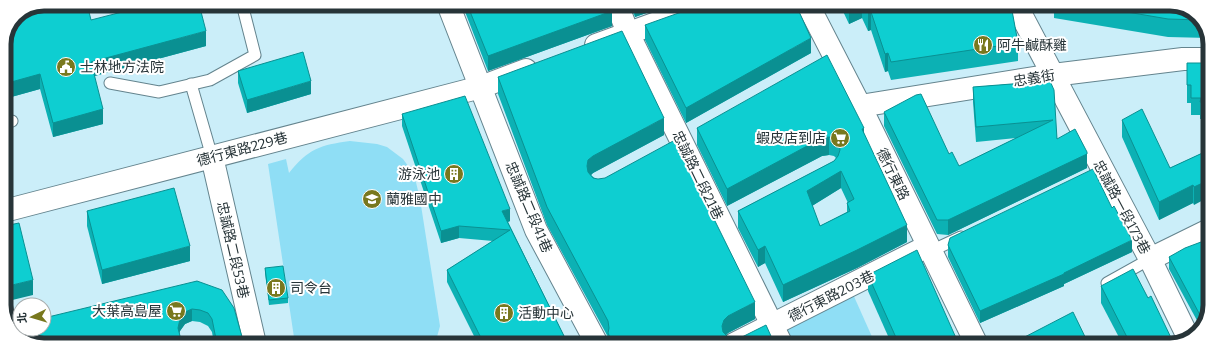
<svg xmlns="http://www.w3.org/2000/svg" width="1214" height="349" font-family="Bitter,'Noto Sans TC',serif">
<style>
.green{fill:#8fdef5}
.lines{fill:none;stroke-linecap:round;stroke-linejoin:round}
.service-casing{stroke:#64848e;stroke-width:13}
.minor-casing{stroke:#64848e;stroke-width:24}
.tertiary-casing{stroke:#64848e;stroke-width:24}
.service{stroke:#fff;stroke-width:11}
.minor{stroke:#fff;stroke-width:22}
.tertiary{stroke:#fff;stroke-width:22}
.wall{fill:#0cb1b4;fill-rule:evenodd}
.shaded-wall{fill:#0a9092}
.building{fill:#0eced1;stroke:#0a9092;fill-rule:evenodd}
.labels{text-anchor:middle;stroke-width:4;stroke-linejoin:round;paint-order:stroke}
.poi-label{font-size:14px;fill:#273438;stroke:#fff;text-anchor:start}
.street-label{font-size:14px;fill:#273438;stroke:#fff}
.rim{fill:none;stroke:#273438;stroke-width:5}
</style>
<rect width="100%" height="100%" fill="#cbeef9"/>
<g class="green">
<path d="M350,141l27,3 10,3 16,12 11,15 6,25 20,127 -5,18h-140l-27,-180 18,-5 3,14c19,-24 31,-28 61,-32z"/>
<polygon points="852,292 873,339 862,345 792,345 783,327"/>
</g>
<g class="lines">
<defs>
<g id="service">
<polyline points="110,83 159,92 210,80 255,55 242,4"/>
<polyline points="191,84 212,157"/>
<polyline points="4,124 12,121"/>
<polyline points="931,251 961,237"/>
<polyline points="1107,283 1150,259"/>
</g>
<g id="minor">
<polyline points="448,4 536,230 597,344"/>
<polyline points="617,5 628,33 782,345"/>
<polyline points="1016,5 1150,259 1189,339"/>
<polyline points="596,45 673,17"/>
<polyline points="860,106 1053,75 1183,59 1210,59"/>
<polyline points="212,157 255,344"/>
<polyline points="4,211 481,87 526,70"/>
<polyline points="1150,259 1209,230"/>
<polyline points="734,344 928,246"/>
</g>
<polyline id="tertiary" points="808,5 860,106 977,345"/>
</defs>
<use href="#service" class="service-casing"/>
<use href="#minor" class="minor-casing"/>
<use href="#tertiary" class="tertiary-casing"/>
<use href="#service" class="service"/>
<use href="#minor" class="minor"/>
<use href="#tertiary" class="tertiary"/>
</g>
<g class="wall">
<polygon points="462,4 609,5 612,26 488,71"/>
<polygon points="630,5 669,5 635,17"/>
<polygon points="840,5 1011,5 1018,43 1018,61 891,80 888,71 885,72 871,30 868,31 862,18 849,24"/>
<polygon points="1054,5 1180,5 1200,18 1209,38 1168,37 1054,18"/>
<polygon points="16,15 91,20 206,46 94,76 103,124 53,137 40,89 4,99 4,43 10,41 8,34"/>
<polygon points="645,25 811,53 686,123 645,40"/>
<polygon points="1187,63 1210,63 1210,119 1200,119 1200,115 1191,115 1191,103 1187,103"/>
<polygon points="238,71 311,94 247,113 238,83"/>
<polygon points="498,77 664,135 593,173 591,175 755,319 728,333 726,335 728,337 734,339 775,345 608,344 608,337 547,225 498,94"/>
<polygon points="1050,81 1057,139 1087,168 948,235 937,234 884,126 884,112 959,166 1016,138 976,142 973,102 973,87"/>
<polygon points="402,114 510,221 508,222 568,344 478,344 447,282 447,270 493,241 459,238 441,243 402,126"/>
<polygon points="1122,120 1170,168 1209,150 1194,205 1193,203 1159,220 1122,137"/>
<path d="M697,128l167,6 43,108 -50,26 -74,34 -18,-39 -7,4 -20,-39v-17l96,-50 2,-3 -2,-2 -5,-1 -7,1 -95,50 -30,-61zM841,188l7,15h-1v9l-27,14 -8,-20z"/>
<polygon points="87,211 190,261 102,284 87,226"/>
<polygon points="1209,239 1209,315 1202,325 1200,326 1169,269 1169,257"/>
<polygon points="948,245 1132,252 1064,284 1064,286 980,323 948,257"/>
<polygon points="265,268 288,298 288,303 269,305 265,273"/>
<polygon points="868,275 956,341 958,345 892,345 868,291"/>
<polygon points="197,281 244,344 214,344 212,332 208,326 200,322 192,321 185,324 180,331 179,332 34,344"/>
<polygon points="1101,286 1148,298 1171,345 1123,345 1101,303"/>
</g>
<g class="shaded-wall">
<polygon points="305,4 325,4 305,10"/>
<polygon points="635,5 669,5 635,17"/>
<polygon points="853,5 862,5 862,18 849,24 849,6"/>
<polygon points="612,11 612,26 488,71 488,56"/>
<polygon points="871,12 871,30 868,31 868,13"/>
<polygon points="206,31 206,46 91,77 91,62"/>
<polygon points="811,38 811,53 686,123 686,108"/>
<polygon points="888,53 888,71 885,72 885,54"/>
<polygon points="40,74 40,89 4,99 4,84"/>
<polygon points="311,81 311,94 247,113 247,100"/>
<polygon points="103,109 103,124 53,137 53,123"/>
<polygon points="664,118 664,135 593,173 588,178 587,166 588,160 593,156"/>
<polygon points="864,128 864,145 862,129"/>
<polygon points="829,137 829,155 822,156 727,206 727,189 822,138"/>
<polygon points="1087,152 1087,168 948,235 948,220"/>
<polygon points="841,171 841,188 807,209 807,191"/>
<polygon points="1209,180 1209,197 1194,205 1194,187"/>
<polygon points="1193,185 1193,203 1159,220 1159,202"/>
<polygon points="510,209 510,221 502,224 502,211"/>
<polygon points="907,225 907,242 857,268 783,302 783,285"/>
<polygon points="459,226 459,238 441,243 441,231"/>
<polygon points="1132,240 1132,252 1064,284 1064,286 980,323 980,311"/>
<polygon points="190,246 190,261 102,284 102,270"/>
<polygon points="765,246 765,263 758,267 758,250"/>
<polygon points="33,280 33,295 4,302 4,287"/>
<polygon points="755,302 755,319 728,333 724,337 722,326 724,320 728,316"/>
<polygon points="192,309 192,321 185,324 180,331 178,340 178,328 180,319 185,312"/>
<polygon points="1208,310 1208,317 1202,325 1200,326 1200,315"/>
</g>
<g class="building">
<polygon points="44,4 87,4 91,20 153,4 199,4 206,31 91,62 103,109 53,123 40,74 4,84 4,43 5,42 13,40 10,28 16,15"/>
<polygon points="467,4 609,5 612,11 488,56"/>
<polygon points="701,5 796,5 811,38 686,108 645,25"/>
<polygon points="864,5 1011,5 1018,43 891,62 888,53 885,54 871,12 868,13"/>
<polygon points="1086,5 1180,5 1200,18 1201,20 1168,19"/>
<polygon points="622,31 664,118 593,156 588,160 587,166 588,172 593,178 598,179 605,178 675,140 755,302 728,316 724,320 722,326 723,332 728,337 734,339 740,338 766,325 775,345 613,344 608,333 609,328 608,321 547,207 498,77"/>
<polygon points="303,52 311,81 247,100 238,71"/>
<path d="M827,55l37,73 -2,1 45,96 -50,25 -74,35 -18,-39 -7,4 -20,-39 96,-50 4,-5 2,-6 -1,-7 -5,-4 -5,-2 -7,1 -95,51 -30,-61zM841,171l13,28 -7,4 3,8 -30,15 -13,-35z"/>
<polygon points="1187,63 1210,63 1210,102 1200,102 1201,98 1191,98 1191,85 1187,85"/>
<polygon points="1050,81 1054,90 1057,139 1075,129 1087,152 1087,154 948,220 937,220 884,112 916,95 921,94 949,154 952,152 959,166 1053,120 976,127 973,87"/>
<polygon points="465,96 510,209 502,211 568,344 484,344 447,270 510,230 459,226 441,231 402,114"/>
<polygon points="1142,109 1170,168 1209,150 1209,180 1194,187 1193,185 1159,202 1122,120"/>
<polygon points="1093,169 1112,208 1114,206 1132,240 1064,273 1064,274 980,311 948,245 950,238"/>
<polygon points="174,188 190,246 102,270 87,211"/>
<polygon points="19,223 33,280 4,287 4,226"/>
<polygon points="1209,239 1209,312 1208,310 1200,315 1169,257 1185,248"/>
<polygon points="917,250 956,338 955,339 958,345 896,345 897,344 898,342 868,275"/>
<polygon points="283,266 288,298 269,300 265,268"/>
<polygon points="1133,269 1148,298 1151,296 1174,344 1171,345 1131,345 1101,286"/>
<polygon points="197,281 222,290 234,308 244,344 217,344 212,319 208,313 200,310 192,309 185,312 180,319 178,328 182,344 34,344 14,331 11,326 20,324 20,329 44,329 44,318"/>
<polygon points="1073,312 1089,345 1019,345 1017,341"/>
</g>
<defs>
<symbol id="restaurant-disc" viewBox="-11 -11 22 22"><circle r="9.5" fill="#78781e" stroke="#fff"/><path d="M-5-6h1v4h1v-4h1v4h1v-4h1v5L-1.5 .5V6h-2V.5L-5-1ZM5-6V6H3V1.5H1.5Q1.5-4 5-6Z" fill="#fff"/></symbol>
<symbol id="civic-disc" viewBox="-11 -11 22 22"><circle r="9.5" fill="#78781e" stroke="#fff"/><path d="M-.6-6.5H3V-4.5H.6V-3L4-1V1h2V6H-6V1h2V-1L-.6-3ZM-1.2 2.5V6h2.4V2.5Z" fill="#fff"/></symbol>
<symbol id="supermarket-disc" viewBox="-11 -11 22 22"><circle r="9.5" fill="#78781e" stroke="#fff"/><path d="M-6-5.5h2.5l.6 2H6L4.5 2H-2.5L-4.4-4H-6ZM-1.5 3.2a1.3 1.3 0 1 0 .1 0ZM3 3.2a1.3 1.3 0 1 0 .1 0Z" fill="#fff"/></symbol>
<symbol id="building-disc" viewBox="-11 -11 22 22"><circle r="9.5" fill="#78781e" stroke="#fff"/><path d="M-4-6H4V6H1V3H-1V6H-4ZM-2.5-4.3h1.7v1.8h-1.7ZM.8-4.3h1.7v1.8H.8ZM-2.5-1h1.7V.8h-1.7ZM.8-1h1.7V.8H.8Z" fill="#fff"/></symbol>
<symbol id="school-disc" viewBox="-11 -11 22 22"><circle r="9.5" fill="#78781e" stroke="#fff"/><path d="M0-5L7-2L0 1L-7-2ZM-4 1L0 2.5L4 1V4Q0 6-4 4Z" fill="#fff"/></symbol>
</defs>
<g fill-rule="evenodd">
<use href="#restaurant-disc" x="972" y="34" width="22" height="22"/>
<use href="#civic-disc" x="55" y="56" width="22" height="22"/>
<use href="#supermarket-disc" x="829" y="127" width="22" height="22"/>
<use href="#building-disc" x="443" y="163" width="22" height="22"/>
<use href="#school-disc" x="361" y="188" width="22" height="22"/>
<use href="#building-disc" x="265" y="277" width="22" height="22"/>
<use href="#supermarket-disc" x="165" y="300" width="22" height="22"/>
<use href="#building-disc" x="493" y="302" width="22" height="22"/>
</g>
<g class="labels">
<g class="poi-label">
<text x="997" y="50">阿牛鹹酥雞</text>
<text x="80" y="72">士林地方法院</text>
<text x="826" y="143" text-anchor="end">蝦皮店到店</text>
<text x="440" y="179" text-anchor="end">游泳池</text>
<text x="386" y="204">蘭雅國中</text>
<text x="290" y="293">司令台</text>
<text x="162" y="316" text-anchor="end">大葉高島屋</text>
<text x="518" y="318">活動中心</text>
</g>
<g class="street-label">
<text transform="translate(1034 78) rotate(-9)" y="5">忠義街</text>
<text transform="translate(242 149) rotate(-15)" y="5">德行東路229巷</text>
<text transform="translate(893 174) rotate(64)" y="5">德行東路</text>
<text transform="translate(698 175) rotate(64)" y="5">忠誠路二段21巷</text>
<text transform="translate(529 207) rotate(67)" y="5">忠誠路二段41巷</text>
<text transform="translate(1122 207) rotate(62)" y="5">忠誠路一段173巷</text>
<text transform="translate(233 250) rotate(77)" y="5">忠誠路二段53巷</text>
<text transform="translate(831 296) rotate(-27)" y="5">德行東路203巷</text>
</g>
</g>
<path d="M0 0H1214V349H0ZM44 11H1170A33 33 0 0 1 1203 44V305A33 33 0 0 1 1170 338H44A33 33 0 0 1 11 305V44A33 33 0 0 1 44 11Z" fill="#fff" fill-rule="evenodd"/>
<path class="rim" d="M44 11H1170A33 33 0 0 1 1203 44V305A33 33 0 0 1 1170 338H44A33 33 0 0 1 11 305V44A33 33 0 0 1 44 11Z"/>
<g transform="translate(32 317) rotate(265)"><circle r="19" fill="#ffffff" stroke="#a9aeaf"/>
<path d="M0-3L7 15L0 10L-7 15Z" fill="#78781e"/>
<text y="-6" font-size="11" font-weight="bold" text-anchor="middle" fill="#273438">北</text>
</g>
</svg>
